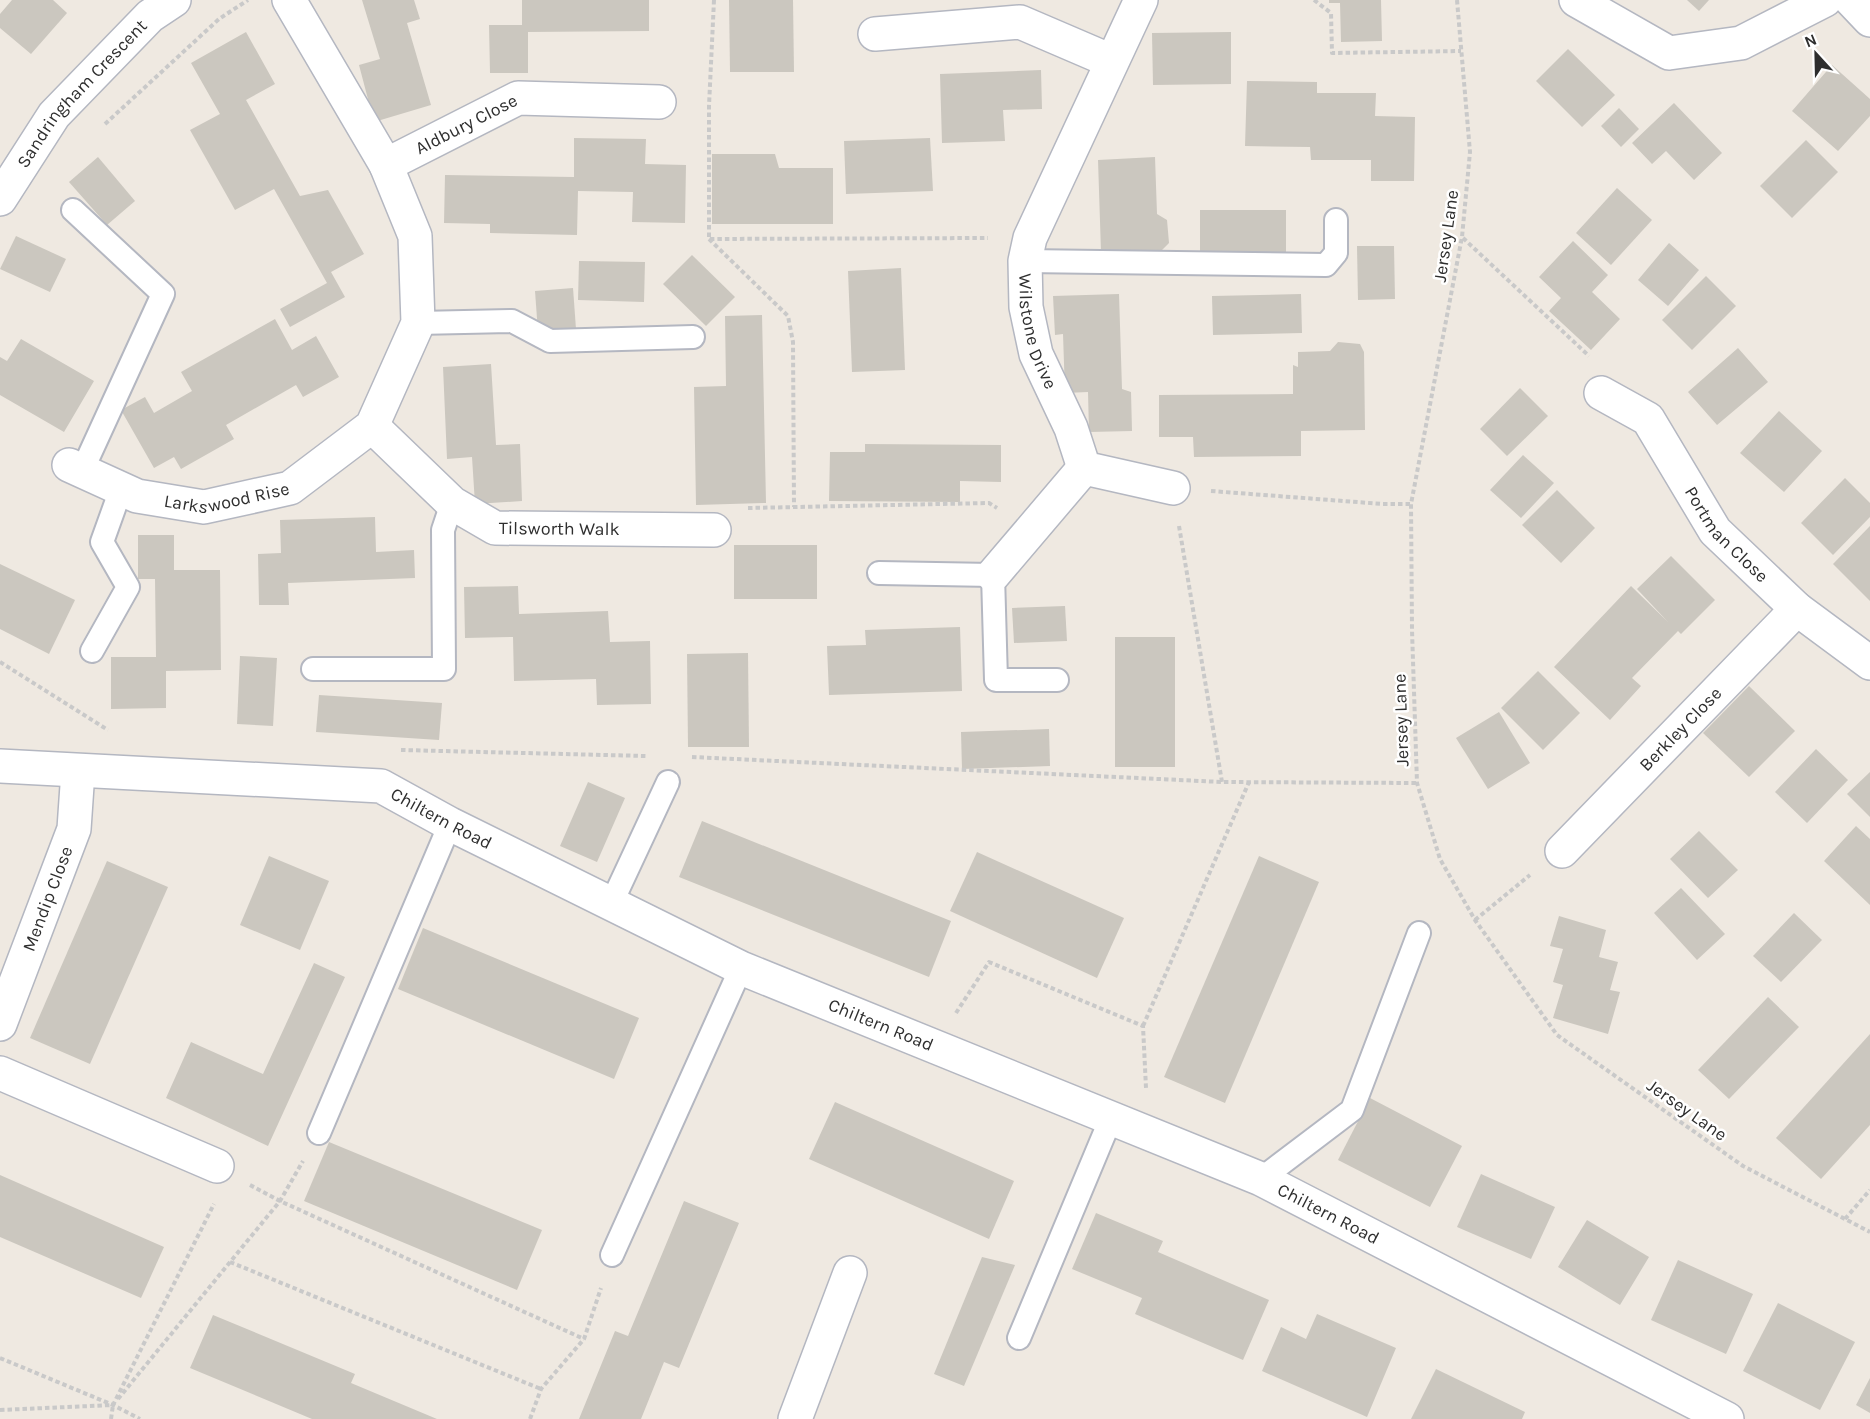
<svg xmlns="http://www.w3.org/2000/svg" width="1870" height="1419" font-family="Karla,sans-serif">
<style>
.building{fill:#cbc7bf}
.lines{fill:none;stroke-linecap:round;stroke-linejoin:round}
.service-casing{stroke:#b4b7c1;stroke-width:26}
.minor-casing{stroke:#b4b7c1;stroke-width:36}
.tertiary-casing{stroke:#b4b7c1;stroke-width:36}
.path{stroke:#c9c9c9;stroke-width:4;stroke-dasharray:4.5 3;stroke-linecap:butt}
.service{stroke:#fff;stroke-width:22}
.minor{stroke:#fff;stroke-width:33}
.tertiary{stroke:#fff;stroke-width:33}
.labels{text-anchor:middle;stroke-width:5;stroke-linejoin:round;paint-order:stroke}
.street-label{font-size:18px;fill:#2e2e2e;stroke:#fff}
</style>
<rect width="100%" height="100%" fill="#efe9e1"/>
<g class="building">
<polygon points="12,0 53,0 67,13 31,54 0,28 0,14"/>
<polygon points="362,0 414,0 420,19 407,23 431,105 374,122 359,65 380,59"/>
<polygon points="522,0 649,0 649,31 528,32 528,73 490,73 489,25 522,25"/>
<polygon points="729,0 793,0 794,72 730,72"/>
<polygon points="1329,0 1381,0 1382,41 1341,42 1340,3 1329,3"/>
<polygon points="1687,0 1709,0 1699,11"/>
<polygon points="246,32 275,84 246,100 300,196 328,190 364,254 331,272 345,297 290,327 280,309 327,283 274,189 235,210 190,130 220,114 191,63"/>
<polygon points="1231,32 1231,84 1153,85 1152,33"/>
<polygon points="1568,49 1615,95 1582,127 1536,81"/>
<polygon points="1832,65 1870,99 1870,116 1838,151 1792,111"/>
<polygon points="1041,70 1042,109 1003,110 1005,141 942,143 940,74"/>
<polygon points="1247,81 1317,82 1317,93 1376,93 1375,116 1415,117 1414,181 1371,181 1371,160 1311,160 1310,147 1245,146"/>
<polygon points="1674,103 1722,153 1694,180 1666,151 1652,164 1632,143"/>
<polygon points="1619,108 1639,129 1621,147 1601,126"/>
<polygon points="574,138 646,139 645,164 686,165 685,223 632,222 633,192 578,191 577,235 490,233 490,224 444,223 445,175 574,177"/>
<polygon points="930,138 933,191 846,194 844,141"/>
<polygon points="1806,140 1838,172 1792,218 1760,186"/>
<polygon points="712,154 775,154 779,168 833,168 833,224 712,224"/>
<polygon points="98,157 135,201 107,225 69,182"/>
<polygon points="1155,157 1157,214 1167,220 1169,243 1162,250 1101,252 1098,160"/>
<polygon points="1617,188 1652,220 1611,265 1576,233"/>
<rect x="1200" y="210" width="86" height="42"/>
<polygon points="16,236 66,259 50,292 0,269"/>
<polygon points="1573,241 1608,275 1592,292 1620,319 1591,350 1549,311 1561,298 1539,277"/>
<polygon points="1669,243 1699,270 1668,306 1638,280"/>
<polygon points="1357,246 1394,246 1395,299 1358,300"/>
<polygon points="692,255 735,297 706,326 663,284"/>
<polygon points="579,261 645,262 644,302 578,300"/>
<polygon points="901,268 905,370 852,372 848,271"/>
<polygon points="1706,276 1736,306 1692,350 1662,320"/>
<polygon points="573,288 576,329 538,332 535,291"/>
<polygon points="1119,294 1122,389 1131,392 1132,431 1089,432 1088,392 1065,393 1063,334 1055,335 1053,296"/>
<polygon points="1301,294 1302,333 1213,335 1212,296"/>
<polygon points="762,315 766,503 696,505 694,387 726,386 725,316"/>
<polygon points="275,319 292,350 316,336 339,377 303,397 296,385 226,425 234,439 181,469 174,457 154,468 121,410 145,397 154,413 192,391 181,372"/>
<polygon points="21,339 94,381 64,432 0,395 0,357 7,361"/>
<polygon points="1338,342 1360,344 1364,352 1365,430 1301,431 1301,456 1194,457 1193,437 1159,437 1159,395 1293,394 1293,365 1298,367 1298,352 1330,351"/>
<polygon points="1738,348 1768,382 1717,425 1688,392"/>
<polygon points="491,364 496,445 520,444 522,501 475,504 472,457 447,459 443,367"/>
<polygon points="1520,388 1548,416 1507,456 1480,429"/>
<polygon points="1779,411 1822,451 1784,492 1740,453"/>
<polygon points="865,444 1001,445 1001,482 960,481 960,502 829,501 830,452 865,452"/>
<polygon points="1523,455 1554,483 1521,518 1490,490"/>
<polygon points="1845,478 1870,503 1870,517 1833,555 1801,523"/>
<polygon points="1557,490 1595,528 1561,563 1522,525"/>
<polygon points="375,517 376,552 414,550 415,578 288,583 289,605 259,605 258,554 281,553 280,520"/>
<polygon points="1870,526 1870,601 1833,564"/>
<polygon points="138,535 174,535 174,570 220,570 221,670 166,671 166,708 111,709 111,657 156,657 155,579 138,579"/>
<rect x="734" y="545" width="83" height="54"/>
<polygon points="1671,556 1715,600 1681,634 1678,631 1632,678 1641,686 1610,720 1554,667 1631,586 1668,622 1637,589"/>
<polygon points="0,564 75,600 49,654 0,629"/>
<polygon points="518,586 519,614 608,611 610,642 650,641 651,704 597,705 596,679 514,681 513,637 465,638 464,587"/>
<polygon points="1065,606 1067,641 1014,643 1012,608"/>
<polygon points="960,627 962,691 829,695 827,646 866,645 865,630"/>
<rect x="1115" y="637" width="60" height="130"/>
<polygon points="748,653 749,747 688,747 687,654"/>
<polygon points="240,656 277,658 273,726 237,724"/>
<polygon points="1538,671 1580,713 1543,750 1501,708"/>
<polygon points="1749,686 1795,731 1749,777 1703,733"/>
<polygon points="319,695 442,703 439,740 316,732"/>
<polygon points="1499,712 1530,763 1488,789 1456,738"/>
<polygon points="1049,729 1050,766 962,769 961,732"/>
<polygon points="1816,749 1848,780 1807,823 1775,792"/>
<polygon points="1870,772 1870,817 1847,794"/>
<polygon points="588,782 625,798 597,862 560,846"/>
<polygon points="702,821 951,921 929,977 679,877"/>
<polygon points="1856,826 1870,839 1870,905 1824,861"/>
<polygon points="1699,831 1738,870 1708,898 1670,859"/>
<polygon points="977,852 1124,918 1097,978 950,911"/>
<polygon points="269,856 329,881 300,950 240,925"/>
<polygon points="1259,856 1319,882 1225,1103 1164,1077"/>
<polygon points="107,861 168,887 90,1064 30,1038"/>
<polygon points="1681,888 1725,934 1697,960 1654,913"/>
<polygon points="1794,913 1822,940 1781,982 1753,956"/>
<polygon points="1559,916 1606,930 1599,957 1618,962 1610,990 1620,992 1608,1034 1553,1018 1563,985 1553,982 1563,949 1550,946"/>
<polygon points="423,928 639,1018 614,1079 398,989"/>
<polygon points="314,963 345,977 268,1146 166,1098 191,1042 263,1074"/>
<polygon points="1768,997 1799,1027 1729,1099 1698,1070"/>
<polygon points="1870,1034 1870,1125 1821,1179 1776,1138"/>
<polygon points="1370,1098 1462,1146 1430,1207 1338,1160"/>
<polygon points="835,1102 1014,1181 989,1239 809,1159"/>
<polygon points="329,1142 542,1230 517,1290 304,1201"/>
<polygon points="1481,1174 1555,1207 1531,1259 1457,1227"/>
<polygon points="0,1175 164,1247 141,1298 0,1237"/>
<polygon points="684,1201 739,1223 679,1368 664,1362 641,1419 579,1419 615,1331 628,1336"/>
<polygon points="1096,1213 1163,1241 1158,1252 1269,1300 1243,1360 1135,1314 1142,1298 1072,1269"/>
<polygon points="1587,1220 1649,1257 1620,1305 1558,1267"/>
<polygon points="982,1257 1015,1265 964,1386 934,1374"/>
<polygon points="1678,1260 1753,1294 1726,1354 1651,1320"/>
<polygon points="1778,1303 1855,1342 1820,1410 1743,1371"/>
<polygon points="1317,1314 1396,1348 1367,1417 1262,1371 1281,1327 1306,1339"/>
<polygon points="213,1315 355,1374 351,1383 437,1419 312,1419 190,1368"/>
<polygon points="1436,1369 1525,1412 1522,1419 1411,1419"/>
<polygon points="1870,1378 1870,1413 1856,1405"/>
</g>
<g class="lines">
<defs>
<g id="service">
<polyline points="73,210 163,294 82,471"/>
<polyline points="1025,261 1326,265 1336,253 1336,220"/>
<polyline points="418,323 512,321 550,341 693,337"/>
<polyline points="879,573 993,575 996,680 1057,680"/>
<polyline points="92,651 128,587 102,542 121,489"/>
<polyline points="313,669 444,669 443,530 452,503"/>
<polyline points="612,902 668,782"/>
<polyline points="319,1133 450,824"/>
<polyline points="1261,1179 1352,1110 1419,933"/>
<polyline points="612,1255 741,968"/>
<polyline points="1019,1338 1111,1118"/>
</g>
<g id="minor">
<path id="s1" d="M1141,0l-111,238 -5,23 1,46 10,47 35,74 13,40 89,20"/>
<polyline points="1576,0 1669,53 1741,43 1825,0"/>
<polyline points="1851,0 1870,20"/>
<polyline points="875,34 1020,22 1111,61"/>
<path id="s2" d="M386,165l132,-67 141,4"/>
<path id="s3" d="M1601,393l47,26 67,112 82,78 73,54"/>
<path id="s4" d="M372,426l80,77 43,25 219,2"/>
<path id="s5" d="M69,465l68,31 67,11 86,-19 82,-62 46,-103 -3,-87 -29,-71 -97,-165"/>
<polyline points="993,575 1084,468"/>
<path id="s6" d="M0,766l381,20 69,38 291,144 520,211 466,240"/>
<path id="s7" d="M1562,851l235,-242"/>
<path id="s8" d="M0,1024l74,-195 4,-58"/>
<polyline points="0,1073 217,1166"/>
<polyline points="795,1419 850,1273"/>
</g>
<g id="tertiary">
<path id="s9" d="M0,199l54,-84 96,-99 24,-16"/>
</g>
</defs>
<use href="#service" class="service-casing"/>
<use href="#minor" class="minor-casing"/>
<use href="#tertiary" class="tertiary-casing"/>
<g class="path">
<polyline points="714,0 709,106 709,239 988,238"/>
<polyline points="1314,0 1331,13 1332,53 1461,51"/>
<polyline points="1457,0 1470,152 1462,237 1411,504 1412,630 1417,783 1440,859 1475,920 1557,1035 1743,1166 1870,1232"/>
<polyline points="105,124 219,19 248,0"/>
<polyline points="1463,238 1589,356"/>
<polyline points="709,239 788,316 793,342 794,507"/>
<polyline points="1211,491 1383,504 1411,504"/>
<polyline points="748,508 989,503 997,508"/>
<polyline points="1179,526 1222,782"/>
<polyline points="0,662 108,730"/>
<polyline points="401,750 646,756"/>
<polyline points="692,757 1222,782 1417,783"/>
<polyline points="1475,920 1530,875"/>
<polyline points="956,1013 989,962 1143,1026 1146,1088"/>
<polyline points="1143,1026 1249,782"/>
<polyline points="250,1185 280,1201 584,1339"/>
<polyline points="1845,1219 1870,1190"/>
<polyline points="230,1262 541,1389"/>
<polyline points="0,1358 113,1405 140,1419"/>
<polyline points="118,1399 280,1201 303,1161"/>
<polyline points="0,1410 113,1405 214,1204"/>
<polyline points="111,1419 113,1405"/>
<polyline points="530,1419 541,1389 584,1339 601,1288"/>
</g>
<use href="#service" class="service"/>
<use href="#minor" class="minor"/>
<use href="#tertiary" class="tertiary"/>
</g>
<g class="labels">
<g class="street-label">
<text dy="6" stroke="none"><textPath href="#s9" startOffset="134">Sandringham Crescent</textPath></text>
<text dy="6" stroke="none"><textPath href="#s2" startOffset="90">Aldbury Close</textPath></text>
<text transform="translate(1446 236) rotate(-82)" y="6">Jersey Lane</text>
<text dy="6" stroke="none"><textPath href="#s1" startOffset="358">Wilstone Drive</textPath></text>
<text dy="6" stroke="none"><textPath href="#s5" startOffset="166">Larkswood Rise</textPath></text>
<text dy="6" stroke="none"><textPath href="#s4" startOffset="225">Tilsworth Walk</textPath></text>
<text dy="6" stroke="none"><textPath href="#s3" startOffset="194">Portman Close</textPath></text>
<text transform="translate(1401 720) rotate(-92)" y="6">Jersey Lane</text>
<text dy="6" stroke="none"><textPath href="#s7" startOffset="170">Berkley Close</textPath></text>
<text dy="6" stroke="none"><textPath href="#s6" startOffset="450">Chiltern Road</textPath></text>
<text dy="6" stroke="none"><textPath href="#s8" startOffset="134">Mendip Close</textPath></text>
<text dy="6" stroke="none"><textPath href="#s6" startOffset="936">Chiltern Road</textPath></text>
<text transform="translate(1687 1110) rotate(35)" y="6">Jersey Lane</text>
<text dy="6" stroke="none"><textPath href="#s6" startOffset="1422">Chiltern Road</textPath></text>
</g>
</g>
<g transform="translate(1816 54) rotate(338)" stroke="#ffffff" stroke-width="4.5" paint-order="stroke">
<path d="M0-4.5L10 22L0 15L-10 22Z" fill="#2e2e2e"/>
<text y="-9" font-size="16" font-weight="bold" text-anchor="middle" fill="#2e2e2e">N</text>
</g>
</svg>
